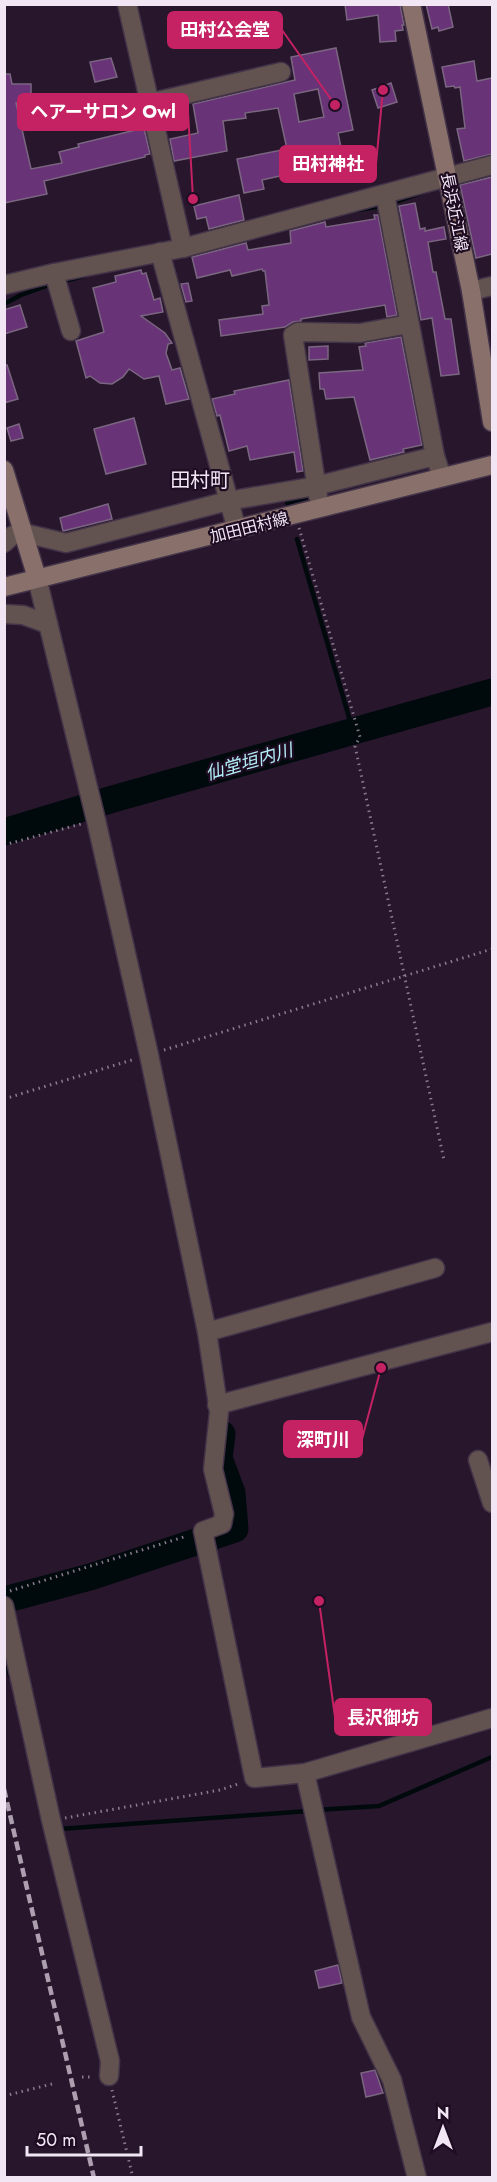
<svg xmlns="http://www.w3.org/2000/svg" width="497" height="2182" font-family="Jost,'Noto Sans JP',sans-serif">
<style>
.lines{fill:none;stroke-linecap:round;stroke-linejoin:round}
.stream{stroke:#000a0d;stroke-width:4.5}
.river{stroke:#000a0d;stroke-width:27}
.building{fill:#683377;stroke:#7b6681;stroke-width:1.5;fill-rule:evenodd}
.street-casing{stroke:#433348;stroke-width:21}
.secondary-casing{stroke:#433348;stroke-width:21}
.path{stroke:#897a8d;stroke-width:3;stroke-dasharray:1.5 4.5;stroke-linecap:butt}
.street{stroke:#625350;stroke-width:18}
.secondary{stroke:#89706b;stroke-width:18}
.rail{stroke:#ad9fb0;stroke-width:4.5;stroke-dasharray:9 4.5;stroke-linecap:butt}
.labels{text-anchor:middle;stroke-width:4.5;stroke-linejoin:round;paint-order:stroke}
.street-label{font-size:16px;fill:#f2e6f5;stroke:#1e0d22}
.water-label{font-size:18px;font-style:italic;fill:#b3eef8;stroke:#1e0d22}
.quarter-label{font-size:20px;fill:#f2e6f5;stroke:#1e0d22}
.leader{fill:none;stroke:#c42263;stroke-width:2}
.callout-dot{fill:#c42263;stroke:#1e0d22;stroke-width:2}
.callout{fill:#c42263;stroke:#c42263;stroke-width:2}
.callout-label{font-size:18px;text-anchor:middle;font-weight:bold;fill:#fff}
</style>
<rect width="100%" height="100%" fill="#27162c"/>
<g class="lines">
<g class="stream">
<polyline points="462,183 481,177"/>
<polyline points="390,204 424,192"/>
<polyline points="357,210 382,206"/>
<polyline points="60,282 84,276"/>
<polyline points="4,304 21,295 52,284"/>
<polyline points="287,503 315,495"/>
<polyline points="297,539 353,731"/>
<polyline points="4,1652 10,1676"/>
<polyline points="316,1810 379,1806 492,1757"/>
<polyline points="59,1829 308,1811"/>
</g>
<g class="river">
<polyline points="4,832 113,799 492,692"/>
<polyline points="4,1600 90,1577 235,1529 232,1493 219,1458 222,1434"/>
</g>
</g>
<g class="building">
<polygon points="345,4 400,4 404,25 402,25 403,30 395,31 396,41 380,42 378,15 347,20"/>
<polygon points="426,4 448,4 453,27 439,31 438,27 432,29"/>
<path d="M336,48l17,82 -15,3 5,24 -2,1 -50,10 2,5 -31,7 2,9 -20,4 -7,-34 50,-10 -9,-41 -33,5 1,5 -23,3 4,30 -53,10 -4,-22 28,-6 -5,-29 102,-24 -4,-23zM318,89l6,28 -25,5 -5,-28z"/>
<polygon points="111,58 117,77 95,82 90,62"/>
<polygon points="474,61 477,81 492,78 492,154 464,161 457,129 465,128 460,87 455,88 454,86 446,87 442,67"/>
<polygon points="4,74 10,74 12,84 31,84 31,102 16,103 31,169 62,163 59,152 79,147 78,144 144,128 150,154 145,155 145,157 44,181 47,194 4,203"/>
<polygon points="391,83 397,102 378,108 372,90"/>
<polygon points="492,177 492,254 476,258 460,185"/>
<polygon points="239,195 244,220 209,229 206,217 197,219 194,206"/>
<polygon points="415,203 420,229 425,228 425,231 444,227 446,239 428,242 433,272 436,272 445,319 451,319 459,374 441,376 432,318 421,320 399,206"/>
<polygon points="374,215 378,215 397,315 387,317 385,305 301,319 301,321 293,322 285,327 221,336 219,320 263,314 262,306 269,305 265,271 263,271 262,269 232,276 230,270 197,278 192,257 246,243 248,250 291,243 290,231 325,222 326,227 375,219"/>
<polygon points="141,270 142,274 146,273 154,300 160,298 163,312 141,316 165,333 172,343 168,344 166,353 172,370 180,368 189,399 166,404 159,376 144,379 129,369 123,377 112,384 100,383 90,376 86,378 76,341 104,332 93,288 116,282 115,276"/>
<polygon points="188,283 192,301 186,302 181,284"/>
<polygon points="20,305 27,327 4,334 4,310"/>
<polygon points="401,337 422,445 403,449 404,452 370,460 354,397 326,399 324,389 320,389 319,373 363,370 359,347 366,346 365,343"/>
<polygon points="328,346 328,359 309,360 309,347"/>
<polygon points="7,365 18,399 4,403 4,366"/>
<polygon points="289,380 303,471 297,472 294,452 250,460 247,446 229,451 220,415 217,416 212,399 235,394 234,391"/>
<polygon points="134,418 146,464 106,474 94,429"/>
<polygon points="19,424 23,438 11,441 7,428"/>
<polygon points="108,504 112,519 63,531 60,518"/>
<polygon points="338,1965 342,1983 319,1988 315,1971"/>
<polygon points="375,2070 383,2093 366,2097 361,2073"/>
</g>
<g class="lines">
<defs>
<g id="street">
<polyline points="127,4 183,248"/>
<polyline points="149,103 281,72"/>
<polyline points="385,194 435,456 442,477"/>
<polyline points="160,252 237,530"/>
<polyline points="54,273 71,331"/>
<polyline points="4,285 54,273 183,248 492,165"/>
<polyline points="471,291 492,286"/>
<polyline points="318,496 293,335 298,332 360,333 409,324"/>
<polyline points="4,543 13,535 24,533 66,543 228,501 316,486 435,456"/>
<polyline points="37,578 96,820 149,1055 207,1332 219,1412 213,1469 224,1514 222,1524 203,1531 254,1778 305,1773 492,1718"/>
<polyline points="4,614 23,615 48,624"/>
<polyline points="207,1332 435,1268"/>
<polyline points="217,1405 492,1332"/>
<polyline points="478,1460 492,1503"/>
<polyline points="4,1606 51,1820 110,2061 109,2076"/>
<polyline points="305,1773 361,2017 392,2080 417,2178"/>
</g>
<g id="secondary">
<polyline points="411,4 471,291 492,422"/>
<polyline points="4,470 37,578"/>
<polyline points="4,587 492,465"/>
</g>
</defs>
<use href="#street" class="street-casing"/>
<use href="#secondary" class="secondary-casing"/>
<g class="path">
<polyline points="299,528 360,737 355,746 444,1160"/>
<polyline points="4,845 81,824"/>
<polyline points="164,1050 492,949"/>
<polyline points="4,1099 135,1059"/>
<polyline points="10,1591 187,1536"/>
<polyline points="65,1818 220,1790 241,1783"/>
<polyline points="82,2077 92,2077"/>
<polyline points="112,2090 133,2178"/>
<polyline points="4,2096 56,2083"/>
</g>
<use href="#street" class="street"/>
<use href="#secondary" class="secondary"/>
<polyline class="rail" points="4,1789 94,2178"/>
</g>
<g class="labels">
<g class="street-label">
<text transform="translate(455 212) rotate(79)" y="6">長浜近江線</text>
<text transform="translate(249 527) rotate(-14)" y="6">加田田村線</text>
</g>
<g class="water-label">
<text transform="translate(249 762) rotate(-16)" y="6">仙堂垣内川</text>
</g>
<g class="quarter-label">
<text x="200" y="487">田村町</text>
</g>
</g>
<path class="leader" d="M335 105L282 30M193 199L188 112M383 90L376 164M381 1368L362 1439M319 1601L335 1717"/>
<g class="callout-dot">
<circle cx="335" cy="105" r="6"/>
<circle cx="193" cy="199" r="6"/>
<circle cx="383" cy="90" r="6"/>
<circle cx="381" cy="1368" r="6"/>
<circle cx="319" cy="1601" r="6"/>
</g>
<g class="callout">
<rect x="168" y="12" width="114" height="36" rx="6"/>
<rect x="18" y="94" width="170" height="36" rx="6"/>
<rect x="280" y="146" width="96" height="36" rx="6"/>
<rect x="284" y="1421" width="78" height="36" rx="6"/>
<rect x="335" y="1699" width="96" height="36" rx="6"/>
</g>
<g class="callout-label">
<text x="225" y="36">田村公会堂</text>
<text x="103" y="118">ヘアーサロン Owl</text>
<text x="328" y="170">田村神社</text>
<text x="323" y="1446">深町川</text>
<text x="383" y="1724">長沢御坊</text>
</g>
<rect width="497" height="2182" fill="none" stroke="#f2e6f5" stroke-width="12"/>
<g transform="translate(443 2128)" stroke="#1e0d22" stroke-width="4.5" paint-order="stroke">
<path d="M0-4.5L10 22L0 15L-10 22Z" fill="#f2e6f5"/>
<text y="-9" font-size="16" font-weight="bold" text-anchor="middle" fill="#f2e6f5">N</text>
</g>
<path d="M27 2146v9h114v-9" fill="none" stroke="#f2e6f5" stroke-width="3"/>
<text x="36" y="2146" font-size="18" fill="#f2e6f5" stroke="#1e0d22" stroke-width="4.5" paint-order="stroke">50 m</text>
</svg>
